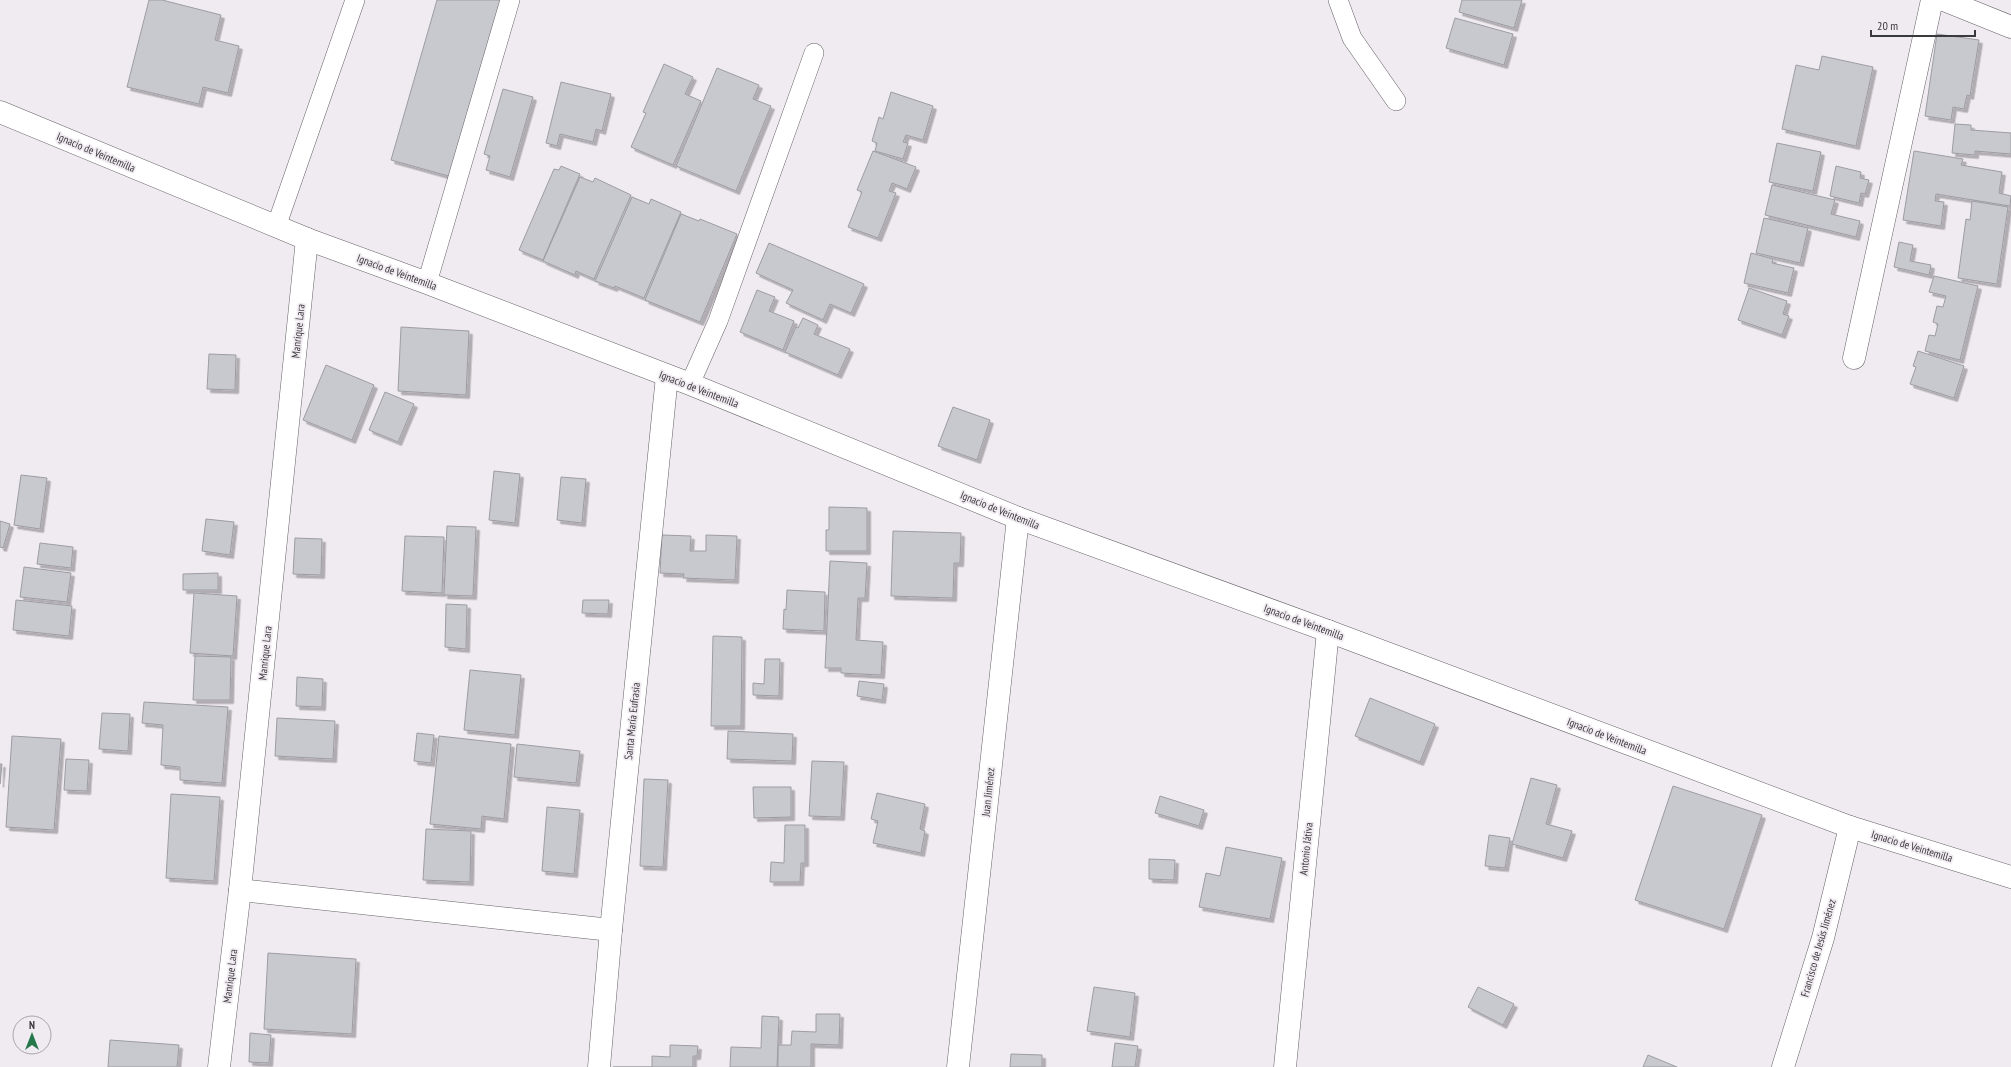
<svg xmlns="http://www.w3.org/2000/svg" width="2011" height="1067" font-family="'PT Sans Narrow',sans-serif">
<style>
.building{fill:#c8c8cf;stroke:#9d9ca3;filter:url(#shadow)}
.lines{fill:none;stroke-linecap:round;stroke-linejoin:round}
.service-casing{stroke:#676268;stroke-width:20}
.minor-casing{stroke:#676268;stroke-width:23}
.service{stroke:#fff;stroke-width:19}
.minor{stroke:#fff;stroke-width:22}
.labels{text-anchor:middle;stroke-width:3.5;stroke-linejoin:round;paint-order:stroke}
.street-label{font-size:11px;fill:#3a393b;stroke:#f0ebf1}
</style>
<defs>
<filter id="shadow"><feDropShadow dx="3.5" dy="3.5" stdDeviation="0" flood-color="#0004"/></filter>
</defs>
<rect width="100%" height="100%" fill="#f0ebf1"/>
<g class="building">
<polygon points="149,0 162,0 221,15 215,40 239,46 228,93 203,87 199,104 127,87"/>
<polygon points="437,0 503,0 452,177 391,160"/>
<polygon points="1462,0 1522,0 1514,28 1459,12"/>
<polygon points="1455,18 1513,34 1504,65 1446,48"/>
<polygon points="1937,34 1979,40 1970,96 1967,95 1964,109 1953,107 1951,120 1925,116"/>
<polygon points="1822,56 1873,67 1856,146 1782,129 1796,65 1819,70"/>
<polygon points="664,64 693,77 685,94 701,101 673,165 631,147 646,113 643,112"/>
<polygon points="717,68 759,85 753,99 771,106 736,191 676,166"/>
<polygon points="561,82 611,94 602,131 596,129 593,142 560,134 557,146 546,143"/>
<polygon points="503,89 533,97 510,177 486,170 490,156 484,154"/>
<polygon points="891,92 933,106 923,140 906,135 903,142 908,143 903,159 875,151 877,143 872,141 879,117 883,119"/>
<polygon points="1955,124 1971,125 1971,130 2011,133 2011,154 1975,151 1975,155 1952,153"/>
<polygon points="1777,143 1821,152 1813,191 1769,182"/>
<polygon points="873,151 916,167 907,189 892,183 889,191 896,193 878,238 848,227 862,192 857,190"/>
<polygon points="1914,151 1963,159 1961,165 2002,172 1999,193 2011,196 2010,206 1936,194 1935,201 1944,202 1941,226 1903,220"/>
<polygon points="561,166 580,174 543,260 519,250 554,169 559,170"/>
<polygon points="1836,166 1861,172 1860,178 1869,180 1865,194 1861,193 1859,203 1830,196"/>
<polygon points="580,177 593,182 595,178 631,195 594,279 576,271 575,275 543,261"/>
<polygon points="1772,185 1835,200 1831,214 1860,221 1856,237 1765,215"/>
<polygon points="632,197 649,204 651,199 681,212 644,298 615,286 614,288 595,281"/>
<polygon points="1972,201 2008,207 1997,284 1958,278 1966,219 1970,220"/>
<polygon points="681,214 699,221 700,219 737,234 700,322 645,300"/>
<polygon points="1764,218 1808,228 1800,263 1756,253"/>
<polygon points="1899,242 1913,245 1910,261 1931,265 1929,275 1894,267"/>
<polygon points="769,243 864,284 851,313 830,304 823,320 786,303 793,290 756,273"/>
<polygon points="1751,253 1773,259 1772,263 1794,268 1788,293 1744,283"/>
<polygon points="1934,276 1978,286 1960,360 1925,351 1929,335 1935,336 1938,324 1933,322 1937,306 1943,307 1946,296 1929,292"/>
<polygon points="1749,288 1787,301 1783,314 1789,316 1782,335 1738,320"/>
<polygon points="757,290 775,297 769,311 794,321 783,350 740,332"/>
<polygon points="803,318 818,325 814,334 850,349 838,375 785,352 796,327 798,328"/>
<polygon points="401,327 469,331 466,395 398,391"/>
<polygon points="1918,351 1964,366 1954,398 1910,384 1916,367 1913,366"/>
<polygon points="209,354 236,355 235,390 207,389"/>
<polygon points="326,365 374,385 352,440 303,420"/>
<polygon points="385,392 414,404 398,442 369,430"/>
<polygon points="953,407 990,420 977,460 938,446"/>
<polygon points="494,471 520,474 515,523 489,520"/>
<polygon points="21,475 47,478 40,529 14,525"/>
<polygon points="561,477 586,479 582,523 557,520"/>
<polygon points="829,507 867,508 867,551 826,551 826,530 829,530"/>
<polygon points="206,519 234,522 230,555 202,551"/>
<polygon points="0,521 10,524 3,548 0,547"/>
<polygon points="447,526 476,527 473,596 444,595"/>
<polygon points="893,531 961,533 960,563 954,563 953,598 891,596"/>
<polygon points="662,535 691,536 690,551 706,551 706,535 737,536 735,580 683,578 684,574 660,573"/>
<polygon points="405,536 444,537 442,593 402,591"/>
<polygon points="295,538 322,539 321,575 293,574"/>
<polygon points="40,543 73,547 71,568 37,564"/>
<polygon points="830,561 867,563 865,598 858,598 856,640 883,642 881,675 841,673 841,668 825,668"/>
<polygon points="24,567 71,573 67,602 20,597"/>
<polygon points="218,573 218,590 183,590 183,574"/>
<polygon points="787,590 825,592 824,631 783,629 784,609 786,610"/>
<polygon points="194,593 237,596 233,656 190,653"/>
<polygon points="16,600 72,606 69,636 13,630"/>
<polygon points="583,600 609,600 608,614 582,613"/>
<polygon points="446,604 467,605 466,649 445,647"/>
<polygon points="713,636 742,637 741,726 711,726"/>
<polygon points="195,656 231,657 230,700 193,700"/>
<polygon points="765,659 780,659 779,696 753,695 753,683 764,684"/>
<polygon points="470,670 521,675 515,735 464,730"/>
<polygon points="297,677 323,679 322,707 296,706"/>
<polygon points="859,681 884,684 882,700 857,696"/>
<polygon points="1370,698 1435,724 1420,762 1355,736"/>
<polygon points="144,702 228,707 222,783 180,780 180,767 161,765 163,725 142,723"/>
<polygon points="102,713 130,714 128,751 99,749"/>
<polygon points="277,718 335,721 333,759 275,756"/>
<polygon points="728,731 793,734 792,761 727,759"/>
<polygon points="417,733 434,735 431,763 414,761"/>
<polygon points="12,736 61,739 54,830 6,827"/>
<polygon points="439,736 511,744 504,819 482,816 481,829 430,824"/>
<polygon points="517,744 580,751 576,783 514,777"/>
<polygon points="66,759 89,760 87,791 64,790"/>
<polygon points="812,761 844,762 841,817 809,816"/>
<polygon points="0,764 2,764 0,784"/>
<polygon points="1531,778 1557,785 1546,824 1572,831 1563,858 1512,844"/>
<polygon points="644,779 668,780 663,867 640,866"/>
<polygon points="1673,786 1762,815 1724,929 1635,900"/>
<polygon points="753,787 791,787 791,817 754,818"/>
<polygon points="877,793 925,804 920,829 925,831 921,853 873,843 878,821 871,819"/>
<polygon points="171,794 220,797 214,881 166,878"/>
<polygon points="1160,796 1204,810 1199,826 1155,813"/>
<polygon points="547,807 580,810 574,874 542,871"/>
<polygon points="785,825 805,825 805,863 801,863 800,882 770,882 771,862 784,863"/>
<polygon points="426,829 471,831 470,882 423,880"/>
<polygon points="1489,835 1510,838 1505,868 1485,866"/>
<polygon points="1226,847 1282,858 1270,919 1199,907 1206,873 1220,876"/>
<polygon points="1149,859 1175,860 1174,880 1149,879"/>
<polygon points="268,953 356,959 352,1034 264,1029"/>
<polygon points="1094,987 1135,993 1130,1037 1087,1031"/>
<polygon points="1478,987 1514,1004 1503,1025 1468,1007"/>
<polygon points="816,1014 840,1014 839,1045 811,1044 811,1067 778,1067 778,1045 791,1045 792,1031 816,1032"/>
<polygon points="762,1016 779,1017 777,1067 730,1067 731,1047 761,1048"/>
<polygon points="250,1033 271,1035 269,1063 249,1062"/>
<polygon points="110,1040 179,1045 177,1067 108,1067"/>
<polygon points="1115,1043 1138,1046 1135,1067 1112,1067"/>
<polygon points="670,1045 698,1046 697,1056 693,1056 693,1067 613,1067 652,1067 652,1056 670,1057"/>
<polygon points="1011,1054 1042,1055 1042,1067 1010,1067"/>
<polygon points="1648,1055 1677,1067 1643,1067"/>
</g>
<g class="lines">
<defs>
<g id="service">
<polyline points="1338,0 1352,38 1396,101"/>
<polyline points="276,227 355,0"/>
<polyline points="427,283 510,0"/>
<polyline points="690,384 718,321 814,53"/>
</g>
<g id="minor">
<polyline points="1944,0 2011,27"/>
<polyline points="0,112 307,239 427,283 690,384 1018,518 1328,631 1850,827 2011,877"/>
<polyline points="1854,358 1932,0"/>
<polyline points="240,890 611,930"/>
<polyline points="219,1067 240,890 307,239"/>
<polyline points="599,1067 611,930 667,376"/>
<polyline points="958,1067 1018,518"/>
<polyline points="1285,1067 1328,631"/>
<polyline points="1783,1067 1823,938 1850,827"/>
</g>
</defs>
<use href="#service" class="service-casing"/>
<use href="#minor" class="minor-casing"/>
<use href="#service" class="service"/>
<use href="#minor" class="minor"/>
</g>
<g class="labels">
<g class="street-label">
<text transform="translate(96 152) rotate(23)" y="4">Ignacio de Veintemilla</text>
<text transform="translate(397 272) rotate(20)" y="4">Ignacio de Veintemilla</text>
<text transform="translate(298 331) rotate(-84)" y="4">Manrique Lara</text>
<text transform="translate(699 389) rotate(21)" y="4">Ignacio de Veintemilla</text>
<text transform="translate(1000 510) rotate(22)" y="4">Ignacio de Veintemilla</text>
<text transform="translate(1304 622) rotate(20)" y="4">Ignacio de Veintemilla</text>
<text transform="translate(265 653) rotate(-84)" y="4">Manrique Lara</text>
<text transform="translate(632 721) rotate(-84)" y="4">Santa María Eufrasia</text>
<text transform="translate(1607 736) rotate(21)" y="4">Ignacio de Veintemilla</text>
<text transform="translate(988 792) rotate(-84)" y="4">Juan Jiménez</text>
<text transform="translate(1912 846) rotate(17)" y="4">Ignacio de Veintemilla</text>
<text transform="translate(1306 849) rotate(-84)" y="4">Antonio Játiva</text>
<text transform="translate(1818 948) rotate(-74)" y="4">Francisco de Jesús Jiménez</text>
<text transform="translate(230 976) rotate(-83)" y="4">Manrique Lara</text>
</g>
</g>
<g transform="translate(32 1035)"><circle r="19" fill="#f0ebf1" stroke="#a7a4a8"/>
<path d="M0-3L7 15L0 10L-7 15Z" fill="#25784a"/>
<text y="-6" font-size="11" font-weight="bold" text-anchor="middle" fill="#3a393b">N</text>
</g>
<path d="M1871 30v6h104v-6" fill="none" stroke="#3a393b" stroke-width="2"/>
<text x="1877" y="30" font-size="12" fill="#3a393b" stroke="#f0ebf1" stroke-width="3" paint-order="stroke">20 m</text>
</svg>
